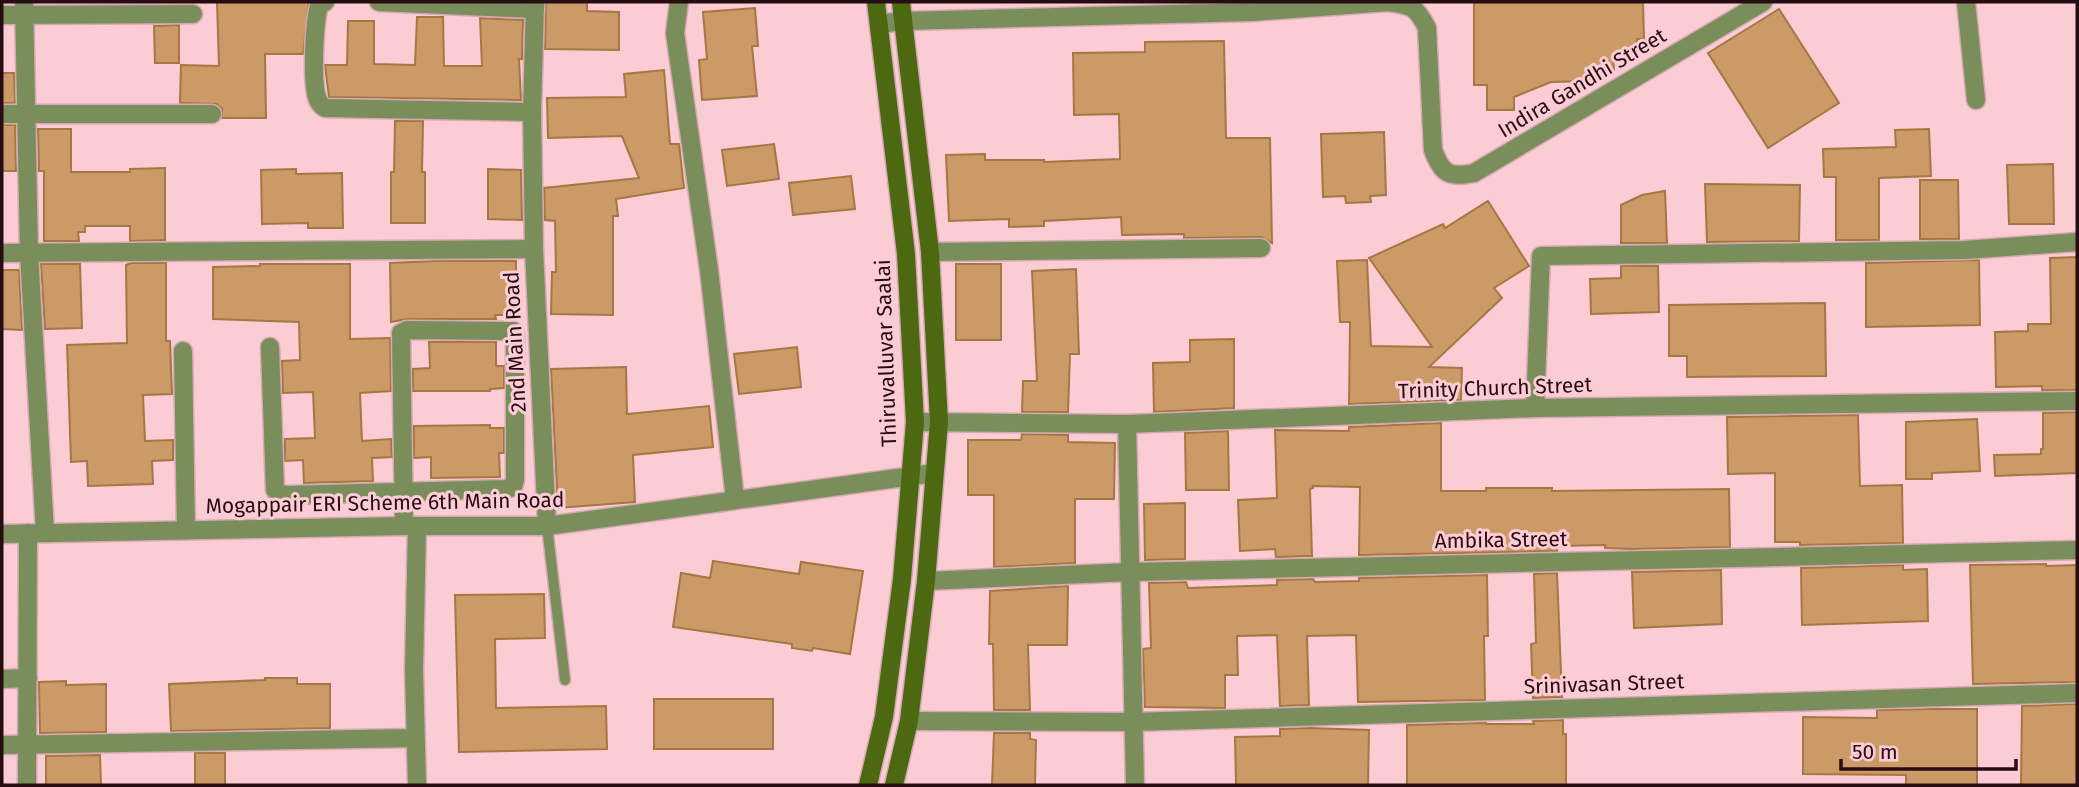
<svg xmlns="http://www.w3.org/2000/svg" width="2079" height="787" font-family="'Fira Sans',sans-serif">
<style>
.building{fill:#cb9a66;stroke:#a67643;stroke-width:2}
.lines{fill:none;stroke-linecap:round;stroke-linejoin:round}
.service-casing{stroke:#d5a9b1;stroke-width:13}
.minor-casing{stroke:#d5a9b1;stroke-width:21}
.tertiary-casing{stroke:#d5a9b1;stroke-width:21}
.secondary-casing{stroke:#d5a9b1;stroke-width:21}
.service{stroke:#798e5b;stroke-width:10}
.minor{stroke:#798e5b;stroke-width:18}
.tertiary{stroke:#798e5b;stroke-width:18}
.secondary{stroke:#4c6911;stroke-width:18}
.labels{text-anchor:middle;stroke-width:6;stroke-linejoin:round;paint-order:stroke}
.street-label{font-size:21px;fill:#270c13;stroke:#fbccd4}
</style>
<rect width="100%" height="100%" fill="#fbccd4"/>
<g class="building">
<polygon points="217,2 309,2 303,54 265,54 266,118 222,118 222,109 217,104 180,103 181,65 219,66"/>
<polygon points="546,2 587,2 587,11 619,12 619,50 545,49"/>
<polygon points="1474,2 1643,2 1644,39 1637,39 1637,54 1613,55 1614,71 1591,72 1592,81 1551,82 1514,97 1514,110 1487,110 1487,85 1474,85"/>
<polygon points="755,8 758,46 752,46 757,96 702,100 699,60 707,59 703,12"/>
<polygon points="1779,9 1839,103 1768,148 1708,53"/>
<polygon points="417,17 443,17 444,66 482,66 480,18 523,20 522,59 519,59 521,100 329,97 325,65 347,65 348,21 374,21 374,64 415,65"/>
<polygon points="179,25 179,63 155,63 154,26"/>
<polygon points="1224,41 1226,138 1270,138 1272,243 1261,237 1184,238 1184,234 1122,235 1121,217 1044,221 1044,226 1009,227 1009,219 949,221 946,155 985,154 985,160 1044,160 1044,162 1120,159 1119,114 1074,115 1073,53 1145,52 1145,42"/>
<polygon points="664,70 670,144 679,144 684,188 616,199 618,216 613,216 613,315 551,314 552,272 556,272 555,221 545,220 544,188 639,178 622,136 548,138 547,98 626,97 624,74"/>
<polygon points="2,73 14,73 15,103 2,103"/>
<polygon points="395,121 423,121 422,172 425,172 425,223 391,223 391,172 394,172"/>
<polygon points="2,125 15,125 16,171 2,171"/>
<polygon points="38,129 71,129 71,172 130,172 130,169 165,168 165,240 130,241 130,226 85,226 85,232 78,232 79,241 44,241 44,171 39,171"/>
<polygon points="1929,129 1931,176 1879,178 1879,240 1836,240 1836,177 1824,177 1823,149 1896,147 1895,130"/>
<polygon points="1384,132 1386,195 1370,196 1371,202 1346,203 1345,196 1323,197 1321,134"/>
<polygon points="774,144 779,179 727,186 722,150"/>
<polygon points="2053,164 2054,224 2009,224 2007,165"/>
<polygon points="296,169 296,174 342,173 343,228 308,228 308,223 262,224 261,170"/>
<polygon points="488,169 521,170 522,220 488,219"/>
<polygon points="851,176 855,209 793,215 789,183"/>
<polygon points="1920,180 1958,180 1959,239 1920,239"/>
<polygon points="1705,184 1800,185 1799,241 1707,242"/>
<polygon points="1665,191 1667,243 1621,243 1621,205 1642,195"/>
<polygon points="1488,201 1529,266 1494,288 1502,298 1429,367 1462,368 1461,400 1349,404 1350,322 1340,322 1337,261 1367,260 1371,346 1432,347 1369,258 1443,224 1445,228"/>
<polygon points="2077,257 2077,390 2042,390 2042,386 1996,387 1995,332 2028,331 2028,324 2051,324 2050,258"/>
<polygon points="1979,260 1980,325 1866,327 1866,263"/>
<polygon points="435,261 516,261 516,315 495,315 496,319 407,319 391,322 390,263"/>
<polygon points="131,263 166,263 166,341 170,341 172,394 143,395 145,441 173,440 173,460 152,461 153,484 88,486 87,461 71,462 67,345 127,343 126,265"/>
<polygon points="41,264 80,264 82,328 45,329"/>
<polygon points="260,264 350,264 350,339 390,338 391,391 360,393 362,441 391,439 392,457 372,458 373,481 304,483 303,460 285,461 285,439 315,438 313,392 283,393 282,361 300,360 299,322 213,319 213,267 260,266"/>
<rect x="956" y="264" width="45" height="76"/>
<polygon points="1621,266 1658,266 1659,312 1591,314 1590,279 1621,278"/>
<polygon points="1076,269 1079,354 1070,354 1068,412 1022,412 1023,381 1037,381 1032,271"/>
<polygon points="2,270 19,270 22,330 2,329"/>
<polygon points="1825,303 1826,376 1687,377 1687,356 1669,356 1669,305"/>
<polygon points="1234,339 1234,408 1154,412 1153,363 1190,362 1190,340"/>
<polygon points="429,342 496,342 496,366 504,366 504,388 490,389 490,391 413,391 413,369 430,368"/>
<polygon points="797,347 801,387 739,394 734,354"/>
<polygon points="626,367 627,414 709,406 713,447 633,455 635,502 558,508 551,369"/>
<polygon points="2077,412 2077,473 1995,476 1994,455 2041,454 2041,449 2043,449 2043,413"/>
<polygon points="1858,415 1860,486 1902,485 1903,543 1800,545 1800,542 1775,542 1775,473 1728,474 1727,417"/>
<polygon points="1977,419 1980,471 1932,473 1932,479 1906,479 1906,422"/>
<polygon points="1441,423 1441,491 1486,491 1486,488 1552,488 1552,491 1729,489 1730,547 1632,549 1605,548 1605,545 1556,546 1557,551 1359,555 1360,487 1313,486 1313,488 1310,489 1312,556 1276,557 1275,549 1240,551 1238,500 1277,498 1275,430 1349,431 1349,427"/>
<polygon points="490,425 490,428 504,428 504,453 499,453 500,477 431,478 431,457 414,458 414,426"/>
<polygon points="1228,431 1229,490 1186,490 1185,433"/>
<polygon points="1022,434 1068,435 1068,442 1115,443 1114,499 1075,499 1075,563 994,567 994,495 968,495 968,440 1021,440"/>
<polygon points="1185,503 1185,559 1145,560 1144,504"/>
<polygon points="713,561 799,574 801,562 863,571 850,654 813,648 812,651 792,648 792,644 673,627 681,573 710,578"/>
<polygon points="2046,564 2046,566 2077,565 2077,682 1973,684 1970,565"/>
<polygon points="1903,565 1903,570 1927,569 1928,621 1802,625 1801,568"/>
<polygon points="1721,570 1722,624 1634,628 1632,572"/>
<polygon points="1557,573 1562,697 1533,698 1531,644 1536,643 1534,574"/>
<polygon points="1487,575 1488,636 1484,636 1485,700 1358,702 1356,635 1307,636 1309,705 1280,706 1277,635 1237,636 1238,675 1225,675 1225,708 1145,707 1143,649 1151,648 1149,583 1186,582 1188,588 1277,585 1277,580 1313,579 1315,582 1359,581 1359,578"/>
<polygon points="1068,586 1067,645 1028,645 1030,710 994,710 993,644 989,644 990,591"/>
<polygon points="544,594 545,638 495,639 496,708 606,706 607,749 459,752 455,595"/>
<polygon points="265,678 297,678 297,684 330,684 330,728 171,731 169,684 265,680"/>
<polygon points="66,681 66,685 106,684 106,732 40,733 39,682"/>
<rect x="654" y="699" width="119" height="50"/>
<polygon points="2077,704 2077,785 2021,785 2022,706"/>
<polygon points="1938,709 1977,709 1977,785 1906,785 1906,775 1803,774 1803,717 1877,718 1877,710"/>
<polygon points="1563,720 1563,734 1566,734 1566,785 1407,785 1407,725 1486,723 1486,724 1534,724 1533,721"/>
<polygon points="1310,728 1369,730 1368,785 1236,785 1235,737 1280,736 1280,729"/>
<polygon points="994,733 1030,733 1030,739 1036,740 1035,785 992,785"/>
<rect x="195" y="753" width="30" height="32"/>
<polygon points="100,755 101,785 46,785 46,756"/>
</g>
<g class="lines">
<defs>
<polyline id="service" points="547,526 565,680"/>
<g id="minor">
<polyline points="24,2 29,253 45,533"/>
<path d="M325,2l-5,1c-6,16 -9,81 -2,97 2,5 3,5 7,8l207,4"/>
<polyline points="379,2 535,9"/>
<polyline points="535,2 532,112 534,249 547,526"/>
<polyline points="679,2 675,33 709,270 735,499"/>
<polyline points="1966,2 1976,100"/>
<polyline points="2,15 193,14"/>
<path d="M879,24l24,-3 349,-9 136,-10c23,3 28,4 39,26l6,122c9,24 16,28 41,23l289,-171"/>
<polyline points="2,114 212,114"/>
<polyline points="930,252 1261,248"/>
<polyline points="2,253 534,249"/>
<polyline points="270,347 275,490 279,494 287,495 506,489 513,487 515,480 515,335 513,331 407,330 401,333 404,526"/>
<polyline points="183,351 186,530"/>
<polyline points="1535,408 1541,256 1964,250 2077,242"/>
<polyline points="915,422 1127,424 1535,408 2077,401"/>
<polyline points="1127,424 1135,785"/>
<polyline points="417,526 414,671 417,785"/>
<polyline points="926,581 1131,572 2077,550"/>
<polyline points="2,679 28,678"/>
<polyline points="909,721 1132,722 2077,693"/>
<polyline points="2,745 415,738"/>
<polyline points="27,785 28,533"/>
</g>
<polyline id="tertiary" points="2,534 404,526 547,526 934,473"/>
<g id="secondary">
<polyline points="868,785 884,717 902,579 915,422 906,254 876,2"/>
<polyline points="894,785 909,721 926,581 939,422 930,252 901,2"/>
</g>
</defs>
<use href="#service" class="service-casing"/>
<use href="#minor" class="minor-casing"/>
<use href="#tertiary" class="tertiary-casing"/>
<use href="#secondary" class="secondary-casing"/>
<use href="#service" class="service"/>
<use href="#minor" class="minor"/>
<use href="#tertiary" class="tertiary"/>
<use href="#secondary" class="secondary"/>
</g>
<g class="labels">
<g class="street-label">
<text transform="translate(1582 83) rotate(-31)" y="7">Indira Gandhi Street</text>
<text transform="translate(515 342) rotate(-93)" y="7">2nd Main Road</text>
<text transform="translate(886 353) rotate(-92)" y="7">Thiruvalluvar Saalai</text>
<text transform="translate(1495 388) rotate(-2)" y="7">Trinity Church Street</text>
<text transform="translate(385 503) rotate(-1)" y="7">Mogappair ERI Scheme 6th Main Road</text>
<text transform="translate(1501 540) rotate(-1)" y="7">Ambika Street</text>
<text transform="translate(1604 684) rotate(-2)" y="7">Srinivasan Street</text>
</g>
</g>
<rect width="2079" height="787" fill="none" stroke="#270c13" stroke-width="7"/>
<path d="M1841 759v10h175v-10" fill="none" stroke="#270c13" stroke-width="3.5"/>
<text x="1852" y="759" font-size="21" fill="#270c13" stroke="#fbccd4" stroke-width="5" paint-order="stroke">50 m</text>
</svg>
